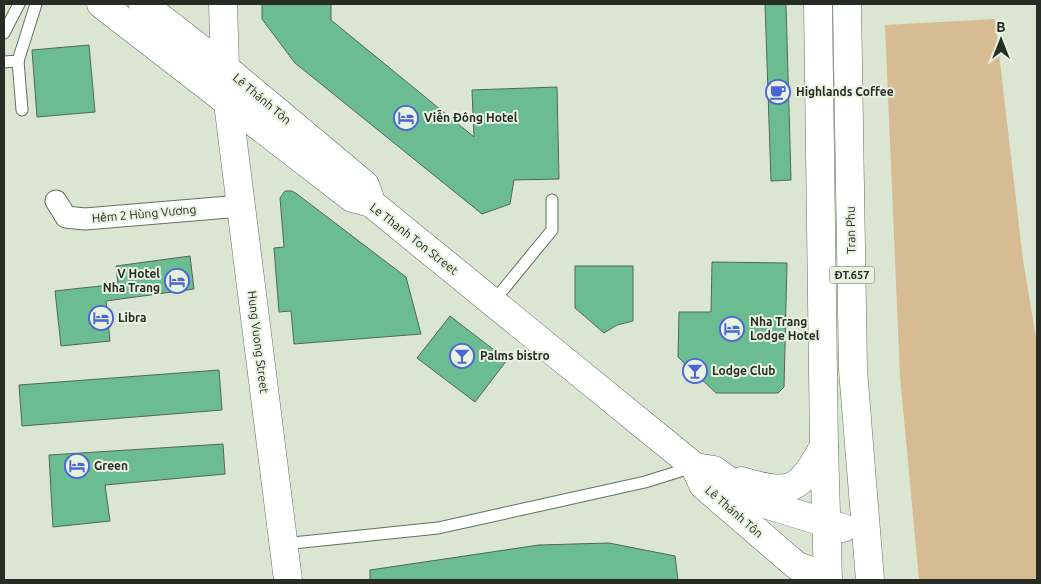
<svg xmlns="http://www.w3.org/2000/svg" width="1041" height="584" font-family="Ubuntu,sans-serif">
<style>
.green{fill:#d7bb93}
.building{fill:#6bbc91;stroke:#52665a}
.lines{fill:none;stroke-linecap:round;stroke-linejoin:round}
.lane-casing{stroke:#65705d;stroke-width:13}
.street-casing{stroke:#65705d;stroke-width:23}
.secondary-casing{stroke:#65705d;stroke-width:29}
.primary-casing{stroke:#65705d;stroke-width:29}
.lane{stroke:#fff;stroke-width:11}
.street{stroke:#fff;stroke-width:21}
.secondary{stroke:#fff;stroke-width:28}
.primary{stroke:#fff;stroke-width:28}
.labels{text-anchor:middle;stroke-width:4;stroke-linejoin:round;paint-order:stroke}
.shield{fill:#e7f3de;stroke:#61685c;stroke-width:1}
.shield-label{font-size:11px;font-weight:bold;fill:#272c24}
.poi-label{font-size:12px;font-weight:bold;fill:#272c24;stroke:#e7f3de;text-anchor:start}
.street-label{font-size:12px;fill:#272c24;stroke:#e7f3de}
</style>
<rect width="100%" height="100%" fill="#dae6d1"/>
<polygon class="green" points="995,19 1023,260 1037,344 1037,580 919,580 900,376 885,25"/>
<g class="building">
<polygon points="262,4 331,4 331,20 474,137 472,90 557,87 559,179 514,180 510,204 482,214 295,63 262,19"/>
<polygon points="765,4 786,4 791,180 771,181"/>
<polygon points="89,45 95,112 37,117 32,50"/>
<polygon points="285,191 292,191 297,194 406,277 421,334 294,344 291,311 279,312 274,248 284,247 280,198"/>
<polygon points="190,256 194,289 106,301 110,341 61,346 55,291 118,284 116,266"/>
<polygon points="712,262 787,263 784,387 778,393 716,393 678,357 679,312 711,312"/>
<polygon points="575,266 633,266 633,321 617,325 604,333 575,308"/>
<polygon points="450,316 507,360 475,402 417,358"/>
<polygon points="219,370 222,410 22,426 19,385"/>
<polygon points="223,444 225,474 105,485 110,521 53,527 49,455"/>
<polygon points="609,543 675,556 678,580 370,580 370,570 539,545"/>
</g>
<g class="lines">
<defs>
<g id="lane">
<polyline points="4,33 19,4"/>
<polyline points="18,61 22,110"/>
<polyline points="4,62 18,61 36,4"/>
<polyline points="493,302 552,230 552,200"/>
<polyline points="283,544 438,528 645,482 693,467"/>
</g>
<polyline id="street" points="56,201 66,217 85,219 241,206"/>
<g id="secondary">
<polyline points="223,4 225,68"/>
<polyline points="228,103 288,580"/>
</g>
<g id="primary">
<polyline points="101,4 352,198 371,203 695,467 703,485 797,566 827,576"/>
<polyline points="143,4 225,68 365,185 369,196"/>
<polyline points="818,4 824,446 828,580"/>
<polyline points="847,4 853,370 870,580"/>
<polyline points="695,467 714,470 754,499 771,506 843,528"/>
<path d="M741,481c51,15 58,10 83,-35"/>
</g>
</defs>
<use href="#lane" class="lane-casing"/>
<use href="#street" class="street-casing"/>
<use href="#secondary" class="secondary-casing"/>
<use href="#primary" class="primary-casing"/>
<use href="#lane" class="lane"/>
<use href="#street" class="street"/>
<use href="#secondary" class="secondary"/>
<use href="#primary" class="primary"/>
</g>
<defs>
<symbol id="cafe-ring" viewBox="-11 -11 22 22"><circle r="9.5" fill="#e7f3de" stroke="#4a65da" stroke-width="1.5"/><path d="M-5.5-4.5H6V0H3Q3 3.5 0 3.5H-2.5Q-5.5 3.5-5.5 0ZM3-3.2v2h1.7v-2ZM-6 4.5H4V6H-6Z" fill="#4a65da"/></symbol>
<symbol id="hotel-ring" viewBox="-11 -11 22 22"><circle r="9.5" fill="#e7f3de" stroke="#4a65da" stroke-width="1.5"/><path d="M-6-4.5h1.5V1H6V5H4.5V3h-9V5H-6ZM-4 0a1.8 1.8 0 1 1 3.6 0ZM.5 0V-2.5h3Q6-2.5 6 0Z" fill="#4a65da"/></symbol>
<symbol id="bar-ring" viewBox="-11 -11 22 22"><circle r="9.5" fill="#e7f3de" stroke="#4a65da" stroke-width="1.5"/><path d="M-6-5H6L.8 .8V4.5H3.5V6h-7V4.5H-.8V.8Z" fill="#4a65da"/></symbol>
</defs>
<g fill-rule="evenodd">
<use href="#cafe-ring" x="764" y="78" width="28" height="28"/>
<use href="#hotel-ring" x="392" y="104" width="28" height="28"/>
<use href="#hotel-ring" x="163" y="267" width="28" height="28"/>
<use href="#hotel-ring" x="87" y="304" width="28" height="28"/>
<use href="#hotel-ring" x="718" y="315" width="28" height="28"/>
<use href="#bar-ring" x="448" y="342" width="28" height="28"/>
<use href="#bar-ring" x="681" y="357" width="28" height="28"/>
<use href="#hotel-ring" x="63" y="452" width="28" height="28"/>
</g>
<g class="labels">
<rect class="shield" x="829.5" y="266.5" width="45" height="17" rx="4"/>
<g class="shield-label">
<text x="852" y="279">ĐT.657</text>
</g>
<g class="poi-label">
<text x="796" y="96">Highlands Coffee</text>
<text x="424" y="122">Viễn Đông Hotel</text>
<text x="160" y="278" text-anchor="end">V Hotel<tspan x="160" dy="14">Nha Trang</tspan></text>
<text x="118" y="322">Libra</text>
<text x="750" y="326">Nha Trang<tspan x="750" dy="14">Lodge Hotel</tspan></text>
<text x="480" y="360">Palms bistro</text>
<text x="712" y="375">Lodge Club</text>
<text x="94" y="470">Green</text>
</g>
<g class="street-label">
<text transform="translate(262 99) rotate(40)" y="4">Lê Thánh Tôn</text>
<text transform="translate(144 214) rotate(-5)" y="4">Hẻm 2 Hùng Vương</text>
<text transform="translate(851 230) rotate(-91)" y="4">Tran Phu</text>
<text transform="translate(414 239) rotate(38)" y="4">Le Thanh Ton Street</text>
<text transform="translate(258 342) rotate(83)" y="4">Hung Vuong Street</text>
<text transform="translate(734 512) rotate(41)" y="4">Lê Thánh Tôn</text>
</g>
</g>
<rect width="1041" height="584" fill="none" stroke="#272c24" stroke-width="10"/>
<g transform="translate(1001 40)" stroke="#e7f3de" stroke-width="4" paint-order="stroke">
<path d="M0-4L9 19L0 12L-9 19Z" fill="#272c24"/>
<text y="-8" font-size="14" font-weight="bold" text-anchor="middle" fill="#272c24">B</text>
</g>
</svg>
